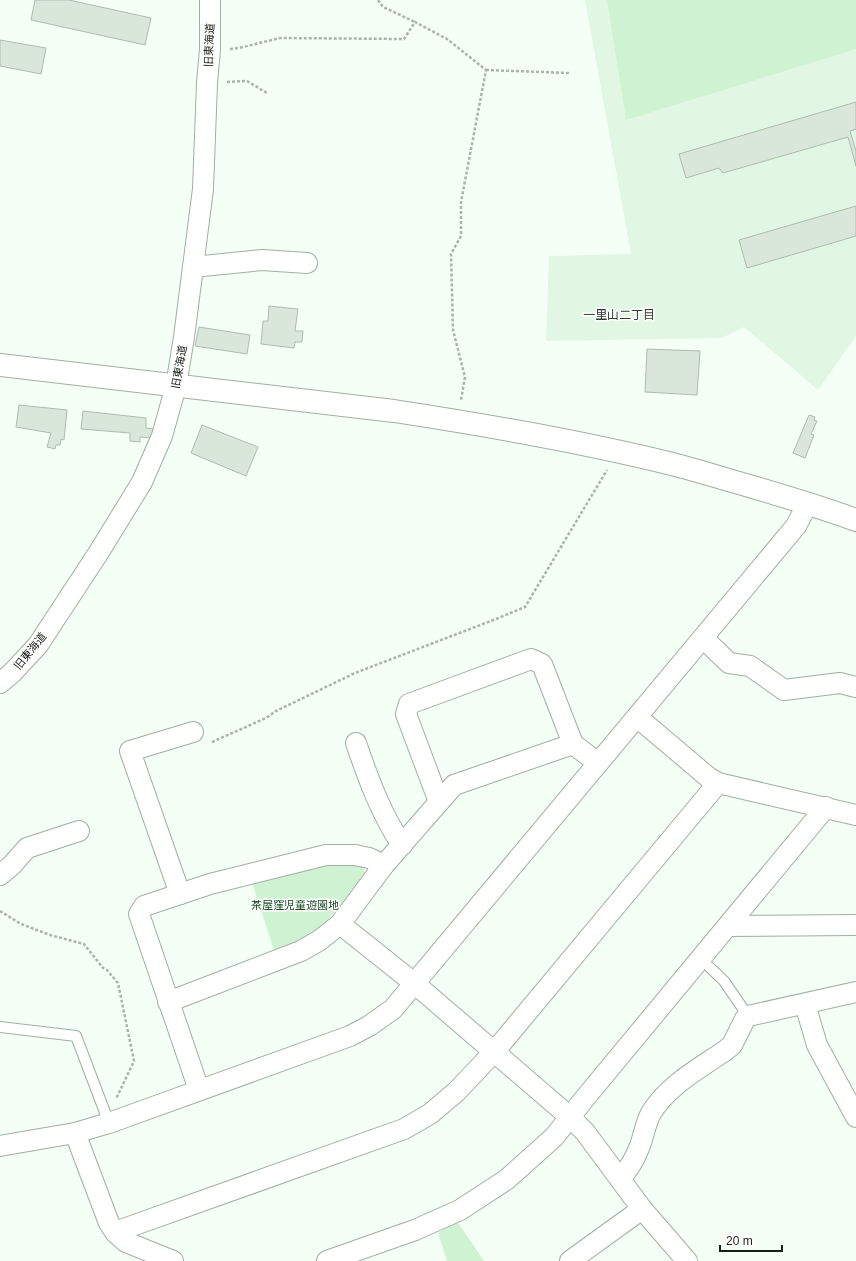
<svg xmlns="http://www.w3.org/2000/svg" width="856" height="1261" font-family="Arial,'Noto Sans JP',sans-serif">
<style>
.built{fill:#e2f6e4}
.green{fill:#cff3d2}
.building{fill:#d9e6da;stroke:#aebbaf}
.lines{fill:none;stroke-linecap:round;stroke-linejoin:round}
.service-casing{stroke:#a1aea2;stroke-width:12}
.minor-casing{stroke:#a1aea2;stroke-width:22}
.tertiary-casing{stroke:#a1aea2;stroke-width:24}
.path{stroke:#abb3ab;stroke-width:2.5;stroke-dasharray:3 2;stroke-linecap:butt}
.service{stroke:#fff;stroke-width:10}
.minor{stroke:#fff;stroke-width:20}
.tertiary{stroke:#fff;stroke-width:22}
.labels{text-anchor:middle;stroke-width:3;stroke-linejoin:round;paint-order:stroke}
.street-label{font-size:11px;fill:#191d19;stroke:#fff}
.park-label{font-size:11px;fill:#154b21;stroke:#fff}
.neighbourhood-label{font-size:12px;fill:#313b32;stroke:#fff}
</style>
<rect width="100%" height="100%" fill="#f4fff5"/>
<polygon class="built" points="585,0 856,0 856,336 818,390 744,327 722,338 546,341 549,256 631,254"/>
<g class="green">
<polygon points="607,0 856,0 856,49 626,120"/>
<polygon points="361,864 366,874 321,928 304,939 274,950 252,883 317,865"/>
<polygon points="457,1221 484,1261 447,1261 438,1233"/>
</g>
<g class="building">
<polygon points="35,0 69,0 151,18 145,45 31,20"/>
<polygon points="0,40 46,48 41,74 0,66"/>
<polygon points="856,102 856,129 850,131 856,151 856,166 848,137 723,173 719,168 686,178 679,154"/>
<polygon points="856,206 856,236 747,268 739,240"/>
<polygon points="269,306 298,309 295,331 303,331 302,342 295,342 294,348 261,344 263,321 268,321"/>
<polygon points="199,327 250,335 247,354 195,346"/>
<polygon points="647,349 700,351 697,395 645,392"/>
<polygon points="19,405 67,410 64,440 61,439 60,445 56,445 55,449 47,447 51,433 16,427"/>
<polygon points="83,411 146,418 146,428 154,429 152,438 140,437 140,442 130,441 130,433 81,429"/>
<polygon points="809,415 815,417 814,420 817,421 811,434 814,435 805,458 793,453"/>
<polygon points="202,425 258,447 246,476 191,453"/>
</g>
<g class="lines">
<defs>
<g id="service">
<polyline points="701,959 724,981 748,1016"/>
<polyline points="0,1027 76,1036 109,1123"/>
</g>
<g id="minor">
<polyline points="193,267 262,260 307,263"/>
<polyline points="703,638 729,663 750,666 784,690 840,683 856,687"/>
<polyline points="0,683 13,672 38,645 99,552 142,482 162,436 176,386 184,337 203,189 207,83 210,49 210,0"/>
<polyline points="637,717 708,777 718,783 856,815"/>
<path d="M356,743c12,35 25,71 46,102"/>
<polyline points="439,802 406,714 409,704 531,659 542,664 573,744"/>
<polyline points="0,875 12,865 27,848 79,831"/>
<polyline points="180,894 130,751 193,732"/>
<polyline points="340,924 414,983 570,1117 585,1132 642,1209 687,1261"/>
<polyline points="728,926 856,925"/>
<polyline points="168,1002 301,951 320,940 340,924 384,865 454,785 573,744 598,763"/>
<polyline points="805,1004 817,1045 856,1117"/>
<polyline points="199,1090 139,914 144,906 210,884 326,855 355,855 369,858 384,865"/>
<polyline points="75,1133 109,1223 115,1232 126,1242 173,1261"/>
<polyline points="0,1146 75,1133 109,1123 350,1036 369,1026 393,1009 796,526 808,503"/>
<path d="M620,1179c9,-10 14,-18 19,-31 5,-12 6,-24 12,-35 17,-28 49,-45 75,-63l6,-5 13,-26 3,-3 108,-24"/>
<polyline points="115,1232 404,1129 430,1114 456,1092 494,1052 718,783"/>
<polyline points="327,1261 415,1230 460,1210 506,1180 554,1137 585,1098 826,807"/>
<polyline points="570,1261 642,1209"/>
</g>
<path id="tertiary" d="M0,365l394,46c92,14 184,30 274,52 21,5 43,12 64,18 42,12 83,24 124,39"/>
</defs>
<use href="#service" class="service-casing"/>
<use href="#minor" class="minor-casing"/>
<use href="#tertiary" class="tertiary-casing"/>
<g class="path">
<polyline points="378,0 383,7 415,22"/>
<polyline points="230,49 239,48 280,38 404,39 415,22 447,39 486,70 461,202 461,236 451,254 453,330 465,377 461,400"/>
<polyline points="486,70 569,73"/>
<polyline points="227,82 247,81 267,93"/>
<polyline points="212,742 266,718 276,711 355,673 496,619 525,607 607,470"/>
<polyline points="0,911 21,924 50,935 84,944 103,968 107,970 118,983 134,1061 116,1099"/>
</g>
<use href="#service" class="service"/>
<use href="#minor" class="minor"/>
<use href="#tertiary" class="tertiary"/>
</g>
<g class="labels">
<g class="street-label">
<text transform="translate(209 45) rotate(-88)" y="4">旧東海道</text>
<text transform="translate(179 367) rotate(-80)" y="4">旧東海道</text>
<text transform="translate(30 651) rotate(-51)" y="4">旧東海道</text>
</g>
<g class="park-label">
<text x="295" y="909">茶屋窪児童遊園地</text>
</g>
<g class="neighbourhood-label">
<text x="619" y="319">一里山二丁目</text>
</g>
</g>
<path d="M720 1245v6h62v-6" fill="none" stroke="#191d19" stroke-width="2"/>
<text x="726" y="1245" font-size="12" fill="#191d19" stroke="#ffffff" stroke-width="3" paint-order="stroke">20 m</text>
</svg>
